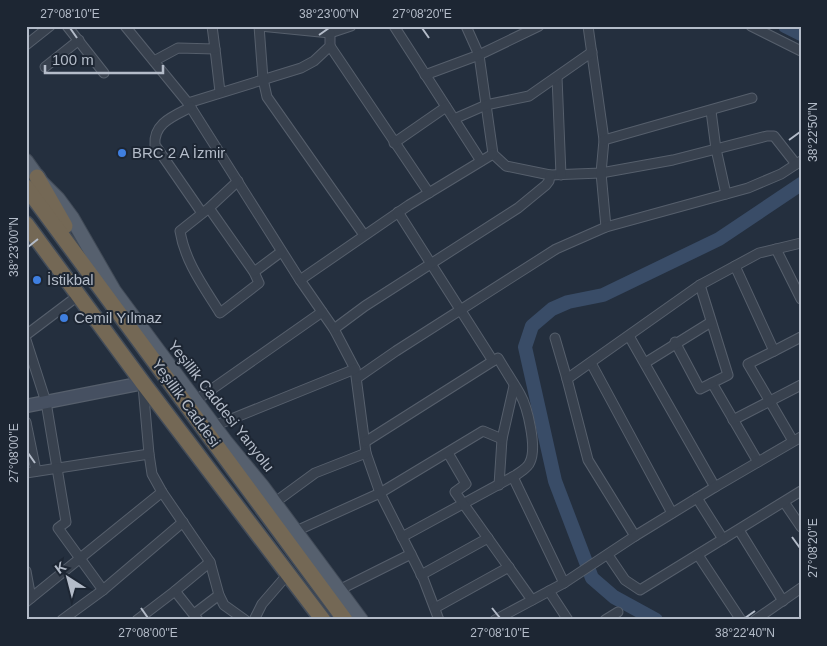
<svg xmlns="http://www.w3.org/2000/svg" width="827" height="646" font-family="Arial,sans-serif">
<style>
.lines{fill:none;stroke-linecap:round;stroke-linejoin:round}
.river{stroke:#394c67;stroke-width:14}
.street-casing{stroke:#565f6c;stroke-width:11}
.secondary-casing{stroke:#565f6c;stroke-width:15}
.primary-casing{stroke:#414a57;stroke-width:16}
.highway-casing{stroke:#434c59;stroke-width:18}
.street{stroke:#38414e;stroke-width:9}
.secondary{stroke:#465061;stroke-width:12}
.primary{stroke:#56606e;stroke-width:14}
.highway{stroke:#746855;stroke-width:15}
.ticks{fill:none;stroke:#b4bcc9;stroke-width:2}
.shop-dot{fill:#3f7fe0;stroke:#1d2633;stroke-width:2}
.labels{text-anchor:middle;stroke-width:4;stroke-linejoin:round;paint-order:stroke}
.poi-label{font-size:15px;fill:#b4bcc9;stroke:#1d2633;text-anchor:start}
.street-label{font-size:15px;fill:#b4bcc9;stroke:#1d2633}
.neatline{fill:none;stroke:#b4bcc9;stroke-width:2}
.ticks-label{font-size:12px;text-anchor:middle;fill:#b4bcc9}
</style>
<rect width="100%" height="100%" fill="#242f3e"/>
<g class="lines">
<g class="river">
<polyline points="785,26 801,34"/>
<polyline points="656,620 614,597 592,578 555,481 525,347 532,326 552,309 568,302 603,295 719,239 801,184"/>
</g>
<defs>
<g id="street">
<polyline points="67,26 104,73"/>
<polyline points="125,26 188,103 301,68 314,61 330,46 330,33 351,26"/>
<polyline points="259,26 263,79 267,97 364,235"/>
<polyline points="260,26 330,33"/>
<polyline points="394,26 481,161"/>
<polyline points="466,26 479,55 493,154 506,166 550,175 601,173 673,160 767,136 774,136 796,164"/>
<polyline points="588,26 604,140 601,173 606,227"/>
<polyline points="751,26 801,51"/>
<polyline points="26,45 50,26"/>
<polyline points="330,46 429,193"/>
<polyline points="215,49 220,92"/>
<polyline points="154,61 178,48 215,49 212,26"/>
<polyline points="45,67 79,40"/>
<polyline points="425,75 479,55 539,26"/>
<polyline points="557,77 561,175"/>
<polyline points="188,103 300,280 409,205 493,154"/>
<path d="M191,107c-17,9 -38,16 -36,38l47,68"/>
<polyline points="711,111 716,149 726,194"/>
<polyline points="454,119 486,105 529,96 592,52"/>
<polyline points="604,140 752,98"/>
<polyline points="394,143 446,107"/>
<path d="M209,208l45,64 5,11 -39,30c-16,-26 -35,-51 -40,-82l29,-23 29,-27"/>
<path d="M398,212l95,149 5,-3c7,12 15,24 22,36 8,14 17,54 10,68 -2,6 -10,10 -14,13l-114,62"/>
<polyline points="776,249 801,299"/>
<polyline points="735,266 774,351 748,364 793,441"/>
<polyline points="254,272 281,252"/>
<polyline points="300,280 334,329 355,369 366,453 380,493 423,578 439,620"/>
<polyline points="700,285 728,375 712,383 758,462"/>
<polyline points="334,329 365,306 518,208 546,185 549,181 550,175"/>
<polyline points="26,335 79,295"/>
<polyline points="629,336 715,487"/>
<polyline points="555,338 567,379 588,460 635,536"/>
<polyline points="26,340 46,402 66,522 58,528 103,590"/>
<polyline points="675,342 700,389 712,383"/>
<polyline points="774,351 801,337"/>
<polyline points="591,363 672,513"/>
<polyline points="645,363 711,322"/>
<polyline points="357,378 396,351 556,249 606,227 748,188 781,174 801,161"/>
<polyline points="567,379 700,285 759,253 801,243"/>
<polyline points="143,386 149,454 152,474 162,492 210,562 219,595 224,605 245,620"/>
<polyline points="195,401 322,312"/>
<polyline points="733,420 801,385"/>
<polyline points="26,422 36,471"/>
<polyline points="214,426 355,369"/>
<polyline points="365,442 493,361"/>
<polyline points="448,453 466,484 455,492 532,600"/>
<polyline points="26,473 149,454"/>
<polyline points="513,477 564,583"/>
<polyline points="499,485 502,439 514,386"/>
<polyline points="697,498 723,539"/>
<polyline points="784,502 801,527"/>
<polyline points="274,503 315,473 366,453"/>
<polyline points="739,530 783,601"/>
<polyline points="296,531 380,493 483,431 502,439"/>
<polyline points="608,555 625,580 640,590 801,491"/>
<polyline points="698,555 741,620"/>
<polyline points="26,571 31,598"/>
<polyline points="421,575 488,538"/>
<polyline points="339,590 411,554"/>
<polyline points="175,591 198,620"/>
<polyline points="549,591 568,620"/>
<polyline points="26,602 162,492"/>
<polyline points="435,608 509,567"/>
<polyline points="194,614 219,595"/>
<polyline points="62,620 103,590 183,522"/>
<polyline points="137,620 175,591 210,562"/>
<polyline points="254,620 262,604 288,574"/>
<polyline points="495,620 564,583 635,536 715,487 801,437"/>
<polyline points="605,620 618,612"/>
<polyline points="755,620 801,588"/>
</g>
<polyline id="secondary" points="26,406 143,383"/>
<polyline id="primary" points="26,161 41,182 58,199 72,218 114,291 225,441 262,486 361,620"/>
<g id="highway">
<polyline points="37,177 65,226"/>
<polyline points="26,187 345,620"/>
<polyline points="26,224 143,383 323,620"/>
</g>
</defs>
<use href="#street" class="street-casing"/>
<use href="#secondary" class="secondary-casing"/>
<use href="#primary" class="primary-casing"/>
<use href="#highway" class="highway-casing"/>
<use href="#street" class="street"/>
<use href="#secondary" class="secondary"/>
<use href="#primary" class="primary"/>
<use href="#highway" class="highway"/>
</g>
<path class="ticks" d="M70,28l7,10M422,28l7,10M319,35l10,-7M789,140l11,-8M28,247l10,-8M28,453l7,10M792,537l8,11M141,608l7,10M492,608l8,10M745,618l10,-7"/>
<g class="shop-dot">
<circle cx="122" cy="153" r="5"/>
<circle cx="37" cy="280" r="5"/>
<circle cx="64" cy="318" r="5"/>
</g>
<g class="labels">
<g class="poi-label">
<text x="132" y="158">BRC 2 A İzmir</text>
<text x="47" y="285">İstikbal</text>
<text x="74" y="323">Cemil Yılmaz</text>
</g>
<g class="street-label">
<text transform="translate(186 403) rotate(54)" y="5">Yeşillik Caddesi</text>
<text transform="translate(221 406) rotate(52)" y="5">Yeşillik Caddesi Yanyolu</text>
</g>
</g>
<rect width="827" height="646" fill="none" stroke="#1d2633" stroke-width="55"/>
<g transform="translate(68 578) rotate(324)" stroke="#1d2633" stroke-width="4" paint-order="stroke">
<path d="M0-4L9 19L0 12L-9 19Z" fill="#b4bcc9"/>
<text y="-8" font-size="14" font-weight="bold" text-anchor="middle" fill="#b4bcc9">K</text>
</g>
<path d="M45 65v8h118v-8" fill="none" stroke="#b4bcc9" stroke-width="2.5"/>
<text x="52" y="65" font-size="15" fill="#b4bcc9" stroke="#1d2633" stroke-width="4" paint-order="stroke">100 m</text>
<rect x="28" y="28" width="772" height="590" class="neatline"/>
<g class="ticks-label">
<text x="70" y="18">27°08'10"E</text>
<text x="329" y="18">38°23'00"N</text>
<text x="422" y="18">27°08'20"E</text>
<text transform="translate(813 132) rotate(-90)" y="4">38°22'50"N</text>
<text transform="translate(14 247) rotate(-90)" y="4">38°23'00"N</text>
<text transform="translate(14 453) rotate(-90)" y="4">27°08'00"E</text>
<text transform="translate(813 548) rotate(-90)" y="4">27°08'20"E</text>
<text x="148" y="637">27°08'00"E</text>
<text x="500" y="637">27°08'10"E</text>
<text x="745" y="637">38°22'40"N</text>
</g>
</svg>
